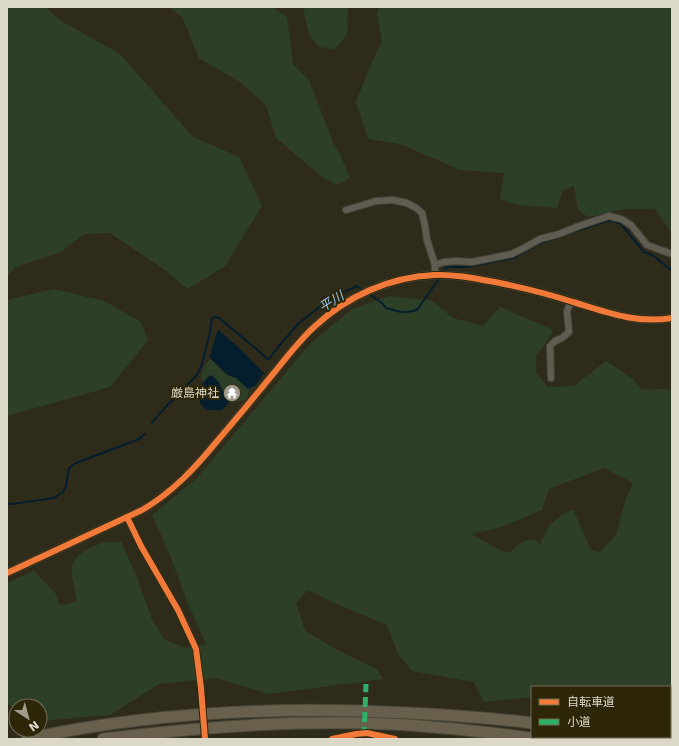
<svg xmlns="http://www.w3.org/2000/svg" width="679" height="746" font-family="'DejaVu Sans','Noto Sans JP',sans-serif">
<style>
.green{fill:#2d4027;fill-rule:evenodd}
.water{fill:#041e2e}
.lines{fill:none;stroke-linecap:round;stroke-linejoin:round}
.stream{stroke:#041e2e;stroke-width:2}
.minor-tunnel{stroke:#494535;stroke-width:6;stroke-dasharray:6 3;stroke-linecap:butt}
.minor-casing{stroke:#49463a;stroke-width:8}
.tertiary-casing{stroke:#49463a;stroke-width:9}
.motorway-casing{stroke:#49463a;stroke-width:13}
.minor{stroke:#5f5c51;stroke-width:6}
.tertiary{stroke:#5f5c51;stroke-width:7}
.motorway{stroke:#68604d;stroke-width:11}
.quiet{stroke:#2db169;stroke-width:5;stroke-dasharray:10 5;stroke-linecap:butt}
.cycleway-casing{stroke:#2d2609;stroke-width:8}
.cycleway{stroke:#f17a3a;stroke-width:6}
.labels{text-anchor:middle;stroke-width:4;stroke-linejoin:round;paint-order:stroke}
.poi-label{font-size:12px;fill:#dcd8c7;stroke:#2d2609;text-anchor:end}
.water-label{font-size:13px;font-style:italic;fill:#90c7f0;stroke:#2d2609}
</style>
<rect width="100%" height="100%" fill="#2f2b1b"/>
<g class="green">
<polygon points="7,7 45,7 61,21 120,54 193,137 239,157 262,206 225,266 188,289 165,270 110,233 85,234 61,252 15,267 7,277"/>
<polygon points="169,7 273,7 287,17 293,64 309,80 334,145 340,154 350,178 336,185 320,175 276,138 266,105 240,82 199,58 182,17"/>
<polygon points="303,7 348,7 347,34 335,49 319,47 309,35"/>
<polygon points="380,7 672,7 672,233 655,209 625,209 588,217 578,210 574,186 563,190 557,208 517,205 500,199 504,173 460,170 400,144 368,139 356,102 369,69 382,41 377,13"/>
<polygon points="54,289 104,301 141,322 148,340 110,387 7,416 7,300"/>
<path d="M389,296l42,4 22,18 30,8 17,-19 53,23 -9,16 -8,9v18l12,14 26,-1 32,-25 27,18 9,11 25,-1 5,4v315l-2,3v-24h-138v10l-48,5 -10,-20 -62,-11 -14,-17 -11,-29 -46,-19 -33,-16 -12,13 9,28 31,18 41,20 6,10 -115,15 -51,-16 -58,6 -49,31 -70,6v-15h-24v3l-9,-6v-120l27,-12 21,22 3,5v6l7,1 12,-4 -5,-25v-9l4,-9 9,-8 19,-8h17l16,35 15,43 13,20 20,8 21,-4 -18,-40 -18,-49 -18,-40 45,-37 113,-134 42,-35zM604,468l29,15 -7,15 -10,37 -16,17 -9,-2 -18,-41 -13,7 -11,10 -9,18 -6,-5 -12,3 -13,11 -7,-2 -31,-17 31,-7 40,-17 7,-21z"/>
<path d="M215,357l34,28 1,4 -4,10 -5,2h-5l-8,3 -18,-21 -7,-2 -2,-2c1,-10 4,-18 14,-22z"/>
</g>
<g class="water">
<polygon points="218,330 236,345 264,373 256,385 248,389 236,378 227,375 210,358 210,356 214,341"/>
<path d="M211,375l7,6 5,10 9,9 -10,10h-16l-6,-7 -2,-11c4,-6 7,-14 13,-17z"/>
</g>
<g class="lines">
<g class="stream">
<polyline points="442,273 445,269 448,267 466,267 514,258 538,244 606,221 614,221 621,224 644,252 654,256 672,271"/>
<polyline points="368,293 382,303 386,308 401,312 408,312 417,310 440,277"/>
<polyline points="152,423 159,414 196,376 201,367 210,333 212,318 215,317 219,318 261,353 267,359 269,359 279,346 298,324 331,298 357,286 364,291"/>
<polyline points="7,504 12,504 54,498 63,492 66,486 69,468 76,463 139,439 145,434"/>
</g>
<polyline class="minor-tunnel" points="201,688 205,739"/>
<defs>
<g id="minor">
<polyline points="346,210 376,201 393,200 407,203 416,208 422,213 425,226 427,240 435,265 435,275"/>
<polyline points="435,265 444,262 456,261 472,262 512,254 524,248 540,239 559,234 579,226 609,216 621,219 631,225 647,245 672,254"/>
<polyline points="551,378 550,346 555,341 562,338 569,332 567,311 571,301"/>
<polyline points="127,517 141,546 178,610 186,626 196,649 201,688"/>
<polyline points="332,739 356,734 367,733 395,739"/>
</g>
<path id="tertiary" d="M7,573l135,-63c31,-18 54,-43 76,-70 19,-22 37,-44 55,-66 13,-16 26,-33 41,-47 33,-31 76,-50 120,-52 22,-1 44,4 66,8 24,5 49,11 73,19 34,10 63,22 99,16"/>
<g id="motorway">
<polyline points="610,737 620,739"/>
<path d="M27,739c125,-27 254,-33 382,-26 41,2 82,5 123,10"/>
<path d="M103,739c87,-11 175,-18 263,-16 58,2 115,8 172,16"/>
</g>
</defs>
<use href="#minor" class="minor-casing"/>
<use href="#tertiary" class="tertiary-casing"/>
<use href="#motorway" class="motorway-casing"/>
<use href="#minor" class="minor"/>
<use href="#tertiary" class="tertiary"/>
<use href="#motorway" class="motorway"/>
<polyline class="quiet" points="364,737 366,684"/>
<defs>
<g id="cycleway">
<polyline points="127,517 141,546 178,610 196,649 201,688 205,739"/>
<path d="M7,573l135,-63c31,-18 54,-43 76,-70 19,-22 37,-44 55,-66 13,-16 26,-33 41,-47 33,-31 76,-50 120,-52 22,-1 44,4 66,8 24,5 49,11 73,19 34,10 63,22 99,16"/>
<polyline points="332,739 356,734 367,733 395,739"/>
</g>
</defs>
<use href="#cycleway" class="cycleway-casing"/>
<use href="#cycleway" class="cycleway"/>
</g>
<defs>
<symbol id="temple-disc" viewBox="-11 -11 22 22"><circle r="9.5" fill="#9f9b8b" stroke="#2d2609"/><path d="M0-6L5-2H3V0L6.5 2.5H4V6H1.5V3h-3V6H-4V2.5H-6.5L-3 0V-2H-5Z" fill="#fff"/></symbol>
</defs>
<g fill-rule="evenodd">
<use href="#temple-disc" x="222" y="383" width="20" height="20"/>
</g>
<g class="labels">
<g class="poi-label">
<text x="219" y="397">厳島神社</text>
</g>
<g class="water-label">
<text transform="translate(331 301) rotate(-32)" y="5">平川</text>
</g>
</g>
<rect width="679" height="746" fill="none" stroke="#dcd8c7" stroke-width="16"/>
<rect x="531" y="686" width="140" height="52" fill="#2d2609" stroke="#736d55"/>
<rect x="539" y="699" width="20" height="6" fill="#f17a3a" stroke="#736d55"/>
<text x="567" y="706" font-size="12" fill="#dcd8c7">自転車道</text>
<rect x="539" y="719" width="20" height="6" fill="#2db169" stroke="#736d55"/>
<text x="567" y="726" font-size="12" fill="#dcd8c7">小道</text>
<g transform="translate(28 718) rotate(144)"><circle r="19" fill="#2d2609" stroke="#736d55"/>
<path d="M0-3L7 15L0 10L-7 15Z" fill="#9f9b8b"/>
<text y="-6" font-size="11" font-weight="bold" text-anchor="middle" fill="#dcd8c7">N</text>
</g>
</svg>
